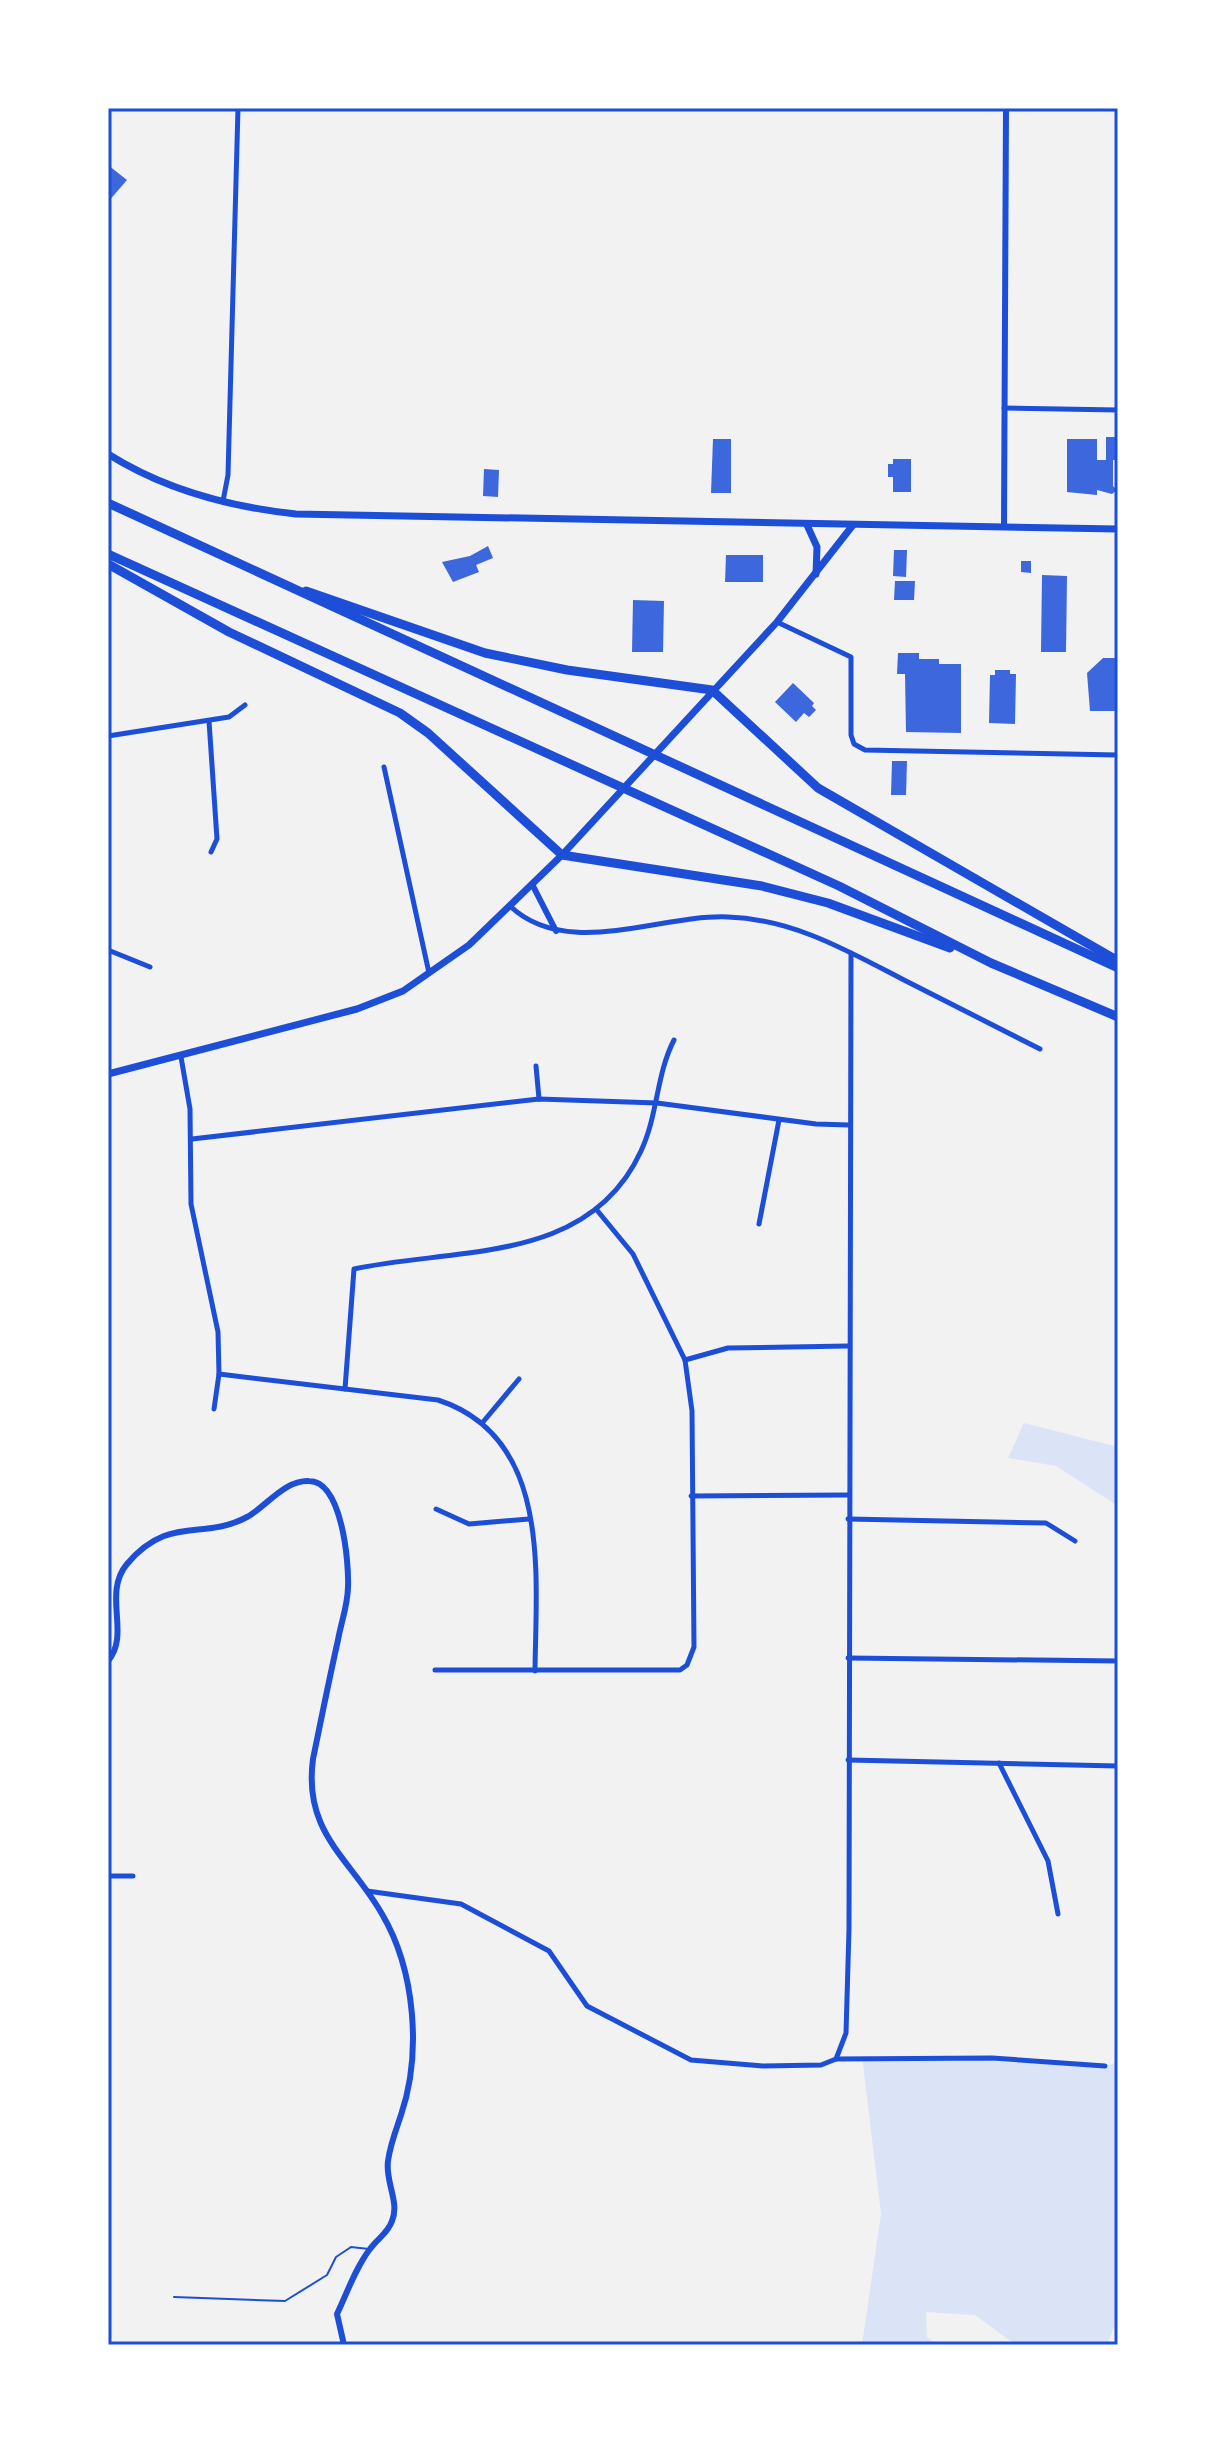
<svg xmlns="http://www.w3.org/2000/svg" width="1226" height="2453" font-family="Quicksand,sans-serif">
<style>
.green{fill:#dbe4f7}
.building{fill:#3d67dc}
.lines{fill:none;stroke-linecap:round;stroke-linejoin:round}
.service{stroke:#1d4ed8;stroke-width:2}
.minor{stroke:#1d4ed8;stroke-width:5}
.tertiary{stroke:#1d4ed8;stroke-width:6}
.secondary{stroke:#1d4ed8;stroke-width:7}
.motorway{stroke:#1d4ed8;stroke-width:9}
.neatline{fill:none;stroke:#1d4ed8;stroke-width:3}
</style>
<rect width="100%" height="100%" fill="#f2f2f2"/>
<g class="green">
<polygon points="1024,1423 1118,1447 1118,1506 1056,1466 1008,1458"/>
<polygon points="862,2056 1105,2066 1118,2062 1118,2317 1107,2345 1016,2345 975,2315 926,2312 927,2337 937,2345 862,2345 881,2214"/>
</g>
<g class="building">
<polygon points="108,165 127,180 108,202"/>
<polygon points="1106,437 1118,437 1118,460 1113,460 1113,486 1117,490 1112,494 1097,490 1097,495 1067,492 1067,439 1097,439 1097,460 1106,460"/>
<polygon points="713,439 731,439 731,493 711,493"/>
<polygon points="893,459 911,459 911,492 893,492 893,477 888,477 888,464 893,464"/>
<polygon points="484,469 499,470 498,497 483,496"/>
<polygon points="488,546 493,558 476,565 479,572 453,582 442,562 470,556"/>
<polygon points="894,550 907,550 906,577 893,576"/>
<polygon points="726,555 763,555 763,582 725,582"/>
<polygon points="1021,561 1031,561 1031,573 1021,572"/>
<polygon points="1042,575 1067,576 1066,652 1041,652"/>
<polygon points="895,581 915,581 914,600 894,600"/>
<polygon points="633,600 664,601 663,652 632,652"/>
<polygon points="898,653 919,653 919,659 939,659 939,664 961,664 961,733 906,732 905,674 897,674"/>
<polygon points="1103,658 1118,658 1118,711 1090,711 1087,673"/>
<polygon points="995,670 1010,670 1010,674 1016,674 1015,724 989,723 990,675 995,675"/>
<polygon points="793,683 814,703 812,706 816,710 809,717 804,713 796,722 775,702"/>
<polygon points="892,761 907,761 906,795 891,795"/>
</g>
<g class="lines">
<polyline class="service" points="174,2297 285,2301 327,2275 336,2257 351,2247 369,2249"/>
<g class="minor">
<polyline points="1004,408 1118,410"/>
<polyline points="223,501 228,475 238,108"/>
<polyline points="777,622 851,657 851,735 854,744 865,750 1118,755"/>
<polyline points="209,721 217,839 211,852"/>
<polyline points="108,736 229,717 245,705"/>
<polyline points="384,767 429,973"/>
<path d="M510,906c57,54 149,8 218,11 65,2 120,34 176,63 45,23 91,46 136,69"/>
<polyline points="108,950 150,967"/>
<polyline points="181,1057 190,1109 191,1204 218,1332 219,1374 214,1409"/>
<polyline points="536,1066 539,1099"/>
<polyline points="192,1139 539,1099 657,1103 816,1124 849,1125"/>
<polyline points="759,1224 779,1120"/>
<polyline points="685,1360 728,1348 848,1346"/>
<path d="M219,1374l219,26c114,37 98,174 97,271"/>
<path d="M345,1389l9,-120c102,-22 235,-4 287,-118 17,-36 15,-76 33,-111"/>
<polyline points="483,1422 519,1379"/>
<polyline points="691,1496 848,1495"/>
<polyline points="436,1509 469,1524 529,1519"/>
<polyline points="848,1519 1046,1523 1075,1541"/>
<polyline points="848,1658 1118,1661"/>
<polyline points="435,1670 680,1670 687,1665 694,1647 692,1411 685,1360 633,1254 596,1209"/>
<polyline points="848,1760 1118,1766"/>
<polyline points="999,1763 1048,1861 1058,1914"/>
<polyline points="108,1876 133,1876"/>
<polyline points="367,1891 461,1904 549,1951 587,2006 691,2060 763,2066 821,2065 836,2059 992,2058 1105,2066"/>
<polyline points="836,2059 846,2033 849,1929 851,953"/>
</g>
<g class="tertiary">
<polyline points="1004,527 1006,108"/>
<polyline points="532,884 556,931"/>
<path d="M108,1661c23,-27 -6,-67 19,-97 42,-50 76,-23 120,-47 20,-11 37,-37 62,-36 33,0 40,81 39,106 0,17 -7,36 -10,53 -9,40 -17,80 -25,119 -10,74 37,99 69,155 33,56 40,139 19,201 -5,15 -11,30 -13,46 -3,21 12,41 4,60 -4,12 -14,17 -22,28 -14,18 -23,44 -33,65l7,31"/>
</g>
<g class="secondary">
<path d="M108,454c57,36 122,53 188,60l822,15"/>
<polyline points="807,525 817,547 816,574"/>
<polyline points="108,1074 357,1009 403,991 469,945 562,855 777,622 853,525"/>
</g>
<g class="motorway">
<polyline points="108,503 1118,968"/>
<polyline points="108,554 839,886 991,963 1118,1017"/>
<polyline points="108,564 229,632 400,713 428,733 562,855 762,886 828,903 950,948"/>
<polyline points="306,591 485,653 567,670 712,690 818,788 1118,961"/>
</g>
</g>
<rect width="1226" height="2453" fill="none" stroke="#ffffff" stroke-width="220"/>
<rect x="110" y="110" width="1006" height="2233" class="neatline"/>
</svg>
